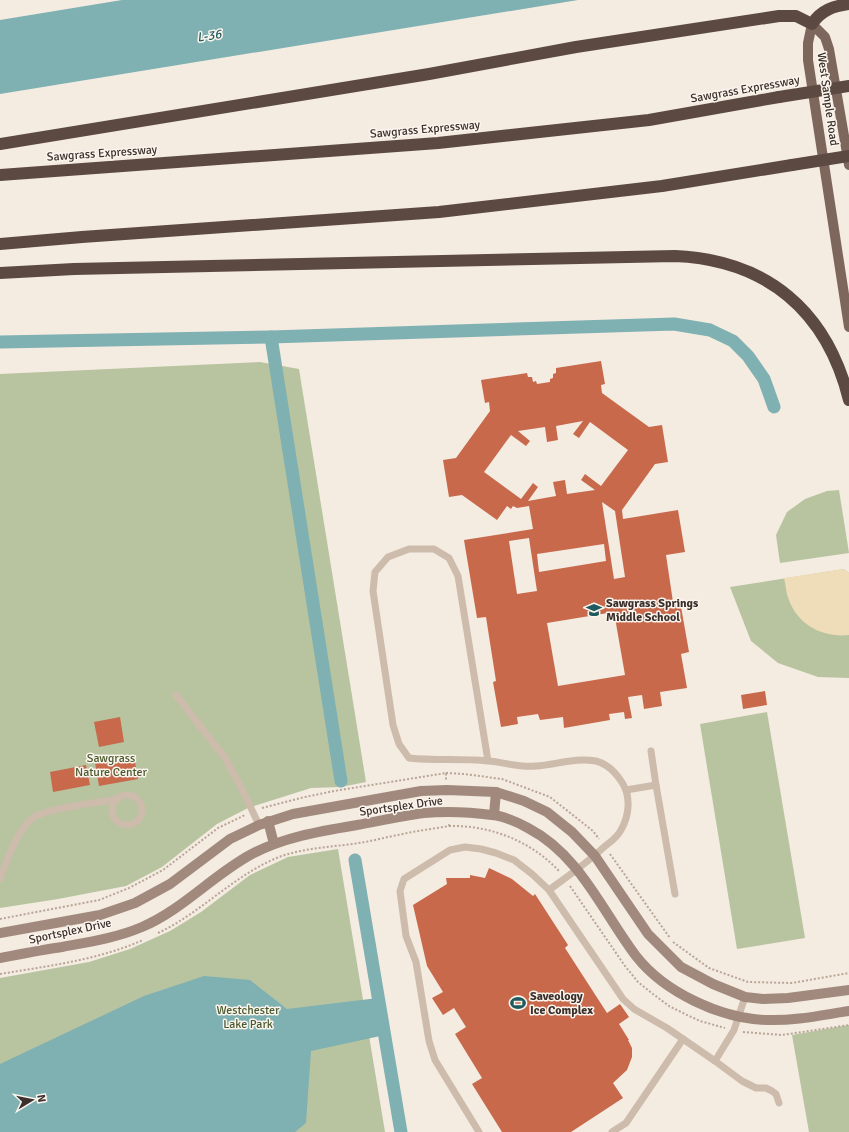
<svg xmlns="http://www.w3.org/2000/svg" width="849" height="1132" font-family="Signika,sans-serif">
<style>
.green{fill:#b8c4a0}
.sand{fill:#efdcb8}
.water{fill:#7fb0b2}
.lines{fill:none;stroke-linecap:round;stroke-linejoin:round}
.canal{stroke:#7fb0b2;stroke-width:13}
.building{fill:#c8694b;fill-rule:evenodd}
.path{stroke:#b9a596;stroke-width:2;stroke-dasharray:2 2;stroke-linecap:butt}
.lane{stroke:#cdbbac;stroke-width:7}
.secondary{stroke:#a18a7d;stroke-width:10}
.primary{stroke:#7d675c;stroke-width:10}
.highway{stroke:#5c4a42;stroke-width:12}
.highway-bridge{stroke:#5c4a42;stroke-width:12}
.labels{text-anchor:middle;stroke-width:3;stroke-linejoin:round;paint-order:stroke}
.street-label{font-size:12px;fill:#3b302b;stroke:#fbf5ee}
.poi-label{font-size:12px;font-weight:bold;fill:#3b302b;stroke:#fbf5ee;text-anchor:start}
.park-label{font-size:12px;fill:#4a5a2e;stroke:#fbf5ee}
.water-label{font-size:13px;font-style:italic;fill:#1f5a5e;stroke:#fbf5ee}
</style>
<rect width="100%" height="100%" fill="#f4ebe1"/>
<g class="green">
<polygon points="260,362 299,369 366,782 341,787 311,788 248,808 217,824 162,867 126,886 58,899 0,908 0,374"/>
<polygon points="839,490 849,553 780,563 776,535 787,512 805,499 827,491"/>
<polygon points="844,569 849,573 849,678 818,677 778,663 751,641 730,587"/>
<polygon points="767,712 805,938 737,949 700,724"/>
<polygon points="338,849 385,1132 0,1132 0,978 89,962 130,949 170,931 201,912 250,875 288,857"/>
<polygon points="849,1025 849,1132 809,1132 792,1035"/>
</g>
<path class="sand" d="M844,569l5,4v62c-26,3 -51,-10 -60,-35 -3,-7 -3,-14 -5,-22z"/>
<g class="water">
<polygon points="122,0 578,0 0,94 0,20"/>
<polygon points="204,976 250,980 287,1009 378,998 385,1035 311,1051 306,1123 295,1132 0,1132 0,1064 144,996"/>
</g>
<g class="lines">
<g class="canal">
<polyline points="271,337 341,781"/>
<polyline points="0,342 271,337 674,324 710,330 733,341 748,356 764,379 774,407"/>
<polyline points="355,860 401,1132"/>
</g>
</g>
<g class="building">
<path d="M601,361l4,23 -4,1 1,8 47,34 13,-2 6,37 -13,2 -33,46 1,9 55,-9 7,42 -19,3 7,47 7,-1 9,51 -8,2 6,34 -27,4 2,14 -18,3 -2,-14 -14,2 4,21 -7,1 -1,-7 -15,2 1,6 -46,8 -1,-11 -23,3 -2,-6 -21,3 1,7 -17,3 -8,-45 3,-1 -10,-64 -9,1 -13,-78 69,-11 -4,-23 -12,2 -4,-2 -2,3 -4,-3 -10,14 -35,-25 -13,2 -6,-37 13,-2 34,-47 -1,-9 -4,1 -4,-23 46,-7 1,4h4l1,5 3,-1 1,3 13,-2v-3l3,-1v-4l3,-1v-5zM583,421l-10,13 6,4 11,-16 38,28 -27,36 -16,-12 -4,6 14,10 -28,4 -2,-14 -12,2 3,14 -28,5 10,-14 -5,-4 -12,16 -37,-27 27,-37 15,11 4,-5 -12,-10 27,-4 2,15 11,-2 -2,-14zM602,502l13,9 10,66 -11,2zM529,538l8,53 -20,3 -8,-53zM604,544l2,17 -67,11 -2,-18zM614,612l11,63 -67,11 -11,-63z"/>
<polygon points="765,691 767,705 743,709 741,695"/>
<polygon points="120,717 124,742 99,747 94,722"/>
<polygon points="134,756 138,779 99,786 95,763"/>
<polygon points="86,765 90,785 53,792 50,772"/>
<polygon points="489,868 512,879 533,896 535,894 568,945 565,948 607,1013 620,1004 629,1017 619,1024 629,1040 628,1040 632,1048 632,1057 627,1070 613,1083 623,1098 571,1132 502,1132 472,1084 482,1078 455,1034 466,1027 454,1008 443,1015 432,998 443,992 427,966 413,905 447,884 446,878 470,878 470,875 485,878"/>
</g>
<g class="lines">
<g class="path">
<polyline points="446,773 464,774 502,779 550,797 593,831 599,839"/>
<polyline points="262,808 305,797 334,791 446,773 446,780"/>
<path d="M449,826c41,-1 82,15 110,45"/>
<polyline points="610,854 670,938"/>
<polyline points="570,886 625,966 638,982 653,994 669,1006 687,1015 700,1021 725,1028"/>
<polyline points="0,919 99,900 129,888 163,870 218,828 245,815"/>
<path d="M158,933c43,-20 76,-58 121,-76 27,-10 58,-10 86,-15 11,-2 22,-5 33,-7 17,-4 34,-6 51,-9v-3"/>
<polyline points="673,942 709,968 748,982 792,983 849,973"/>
<path d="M0,974c48,-8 98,-14 143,-34"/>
<polyline points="743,1032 782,1035 849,1025"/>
</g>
<g class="lane">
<polyline points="176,695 225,758 243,791 259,825"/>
<polyline points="651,751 656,785"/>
<path d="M488,761l-30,-185 -9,-18 -15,-9h-25l-21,8 -13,15 -2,19 20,134 6,19 10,14c26,3 52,0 79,3 16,1 31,7 48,5 19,-1 40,-9 60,-5 12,3 21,13 27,23 8,14 6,32 -2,46 -4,8 -11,12 -17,17 -17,16 -36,29 -55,43"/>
<polyline points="626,790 656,785 675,894"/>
<circle cx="127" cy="810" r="15"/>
<path d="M0,879c6,-17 18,-51 33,-61 13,-10 65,-15 84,-19"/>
<polyline points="715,1061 734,1030 745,997"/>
<polyline points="479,1132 435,1060 429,1041 416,962 406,936 400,891 404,879 450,850 465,847 481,849 496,853 514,860 532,874 549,890 623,999 634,1009 667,1028 715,1061 742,1081 756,1088 766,1088 772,1091 776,1094 779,1103"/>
<polyline points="612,1132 626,1123 683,1039"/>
</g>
<g class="secondary">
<polyline points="494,815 496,792"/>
<polyline points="268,821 274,844"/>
<polyline points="0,933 100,915 135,903 170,884 230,839 259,825 293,814 421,791 447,790 496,792 524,801 547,812 572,832 595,856 648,934 681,967 713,984 745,997 763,999 788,998 849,990"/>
<path d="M0,958c21,-4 41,-8 62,-11 27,-5 54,-9 80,-20 40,-17 70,-51 108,-72 33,-18 71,-24 107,-30 22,-4 45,-9 67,-12 22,-2 46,-1 68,2 13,1 25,7 36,13 52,27 74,83 108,128 28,36 85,63 131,64 28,1 55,-5 82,-9"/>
</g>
<polyline class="primary" points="849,165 829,49 825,37 812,24 808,43 808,60 849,327"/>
<g class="highway">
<path d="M0,144l429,-70 147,-27 203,-31h17l16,8c9,-14 22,-18 37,-20"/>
<polyline points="0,175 438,143 649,120 779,97"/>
<polyline points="0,244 82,237 439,212 662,186 792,165"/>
<path d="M0,273l74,-4 601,-13c92,4 152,55 174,144"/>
</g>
<g class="highway-bridge">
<polyline points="779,97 849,86"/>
<polyline points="792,165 849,156"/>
</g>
</g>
<defs>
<symbol id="school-bare" viewBox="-9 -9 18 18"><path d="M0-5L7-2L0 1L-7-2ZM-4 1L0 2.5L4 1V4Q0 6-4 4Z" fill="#1f5a5e" stroke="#fbf5ee" stroke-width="2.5" paint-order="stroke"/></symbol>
<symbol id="stadium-bare" viewBox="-9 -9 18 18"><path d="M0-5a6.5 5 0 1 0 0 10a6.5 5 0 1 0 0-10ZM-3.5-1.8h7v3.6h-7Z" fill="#1f5a5e" stroke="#fbf5ee" stroke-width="2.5" paint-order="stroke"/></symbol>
</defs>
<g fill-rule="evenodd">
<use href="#school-bare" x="583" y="599" width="22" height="22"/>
<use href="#stadium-bare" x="507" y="992" width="22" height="22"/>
</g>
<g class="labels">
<g class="street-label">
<text transform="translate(745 89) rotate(-10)" y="4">Sawgrass Expressway</text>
<text transform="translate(828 99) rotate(82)" y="4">West Sample Road</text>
<text transform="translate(425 129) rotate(-5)" y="4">Sawgrass Expressway</text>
<text transform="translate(102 153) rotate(-4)" y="4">Sawgrass Expressway</text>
<text transform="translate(401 806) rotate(-8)" y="4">Sportsplex Drive</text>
<text transform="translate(70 931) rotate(-12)" y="4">Sportsplex Drive</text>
</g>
<g class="poi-label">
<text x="606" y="607">Sawgrass Springs<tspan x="606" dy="14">Middle School</tspan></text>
<text x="530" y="1000">Saveology<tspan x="530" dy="14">Ice Complex</tspan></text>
</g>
<g class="park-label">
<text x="111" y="762">Sawgrass<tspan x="111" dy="14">Nature Center</tspan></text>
<text x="248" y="1014">Westchester<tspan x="248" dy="14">Lake Park</tspan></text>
</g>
<g class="water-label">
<text transform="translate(209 35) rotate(-9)" y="5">L-36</text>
</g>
</g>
<g transform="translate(32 1100) rotate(80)" stroke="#fbf5ee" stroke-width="3" paint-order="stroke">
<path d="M0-3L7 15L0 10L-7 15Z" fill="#3b302b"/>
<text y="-6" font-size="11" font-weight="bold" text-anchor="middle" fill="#3b302b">N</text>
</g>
</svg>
